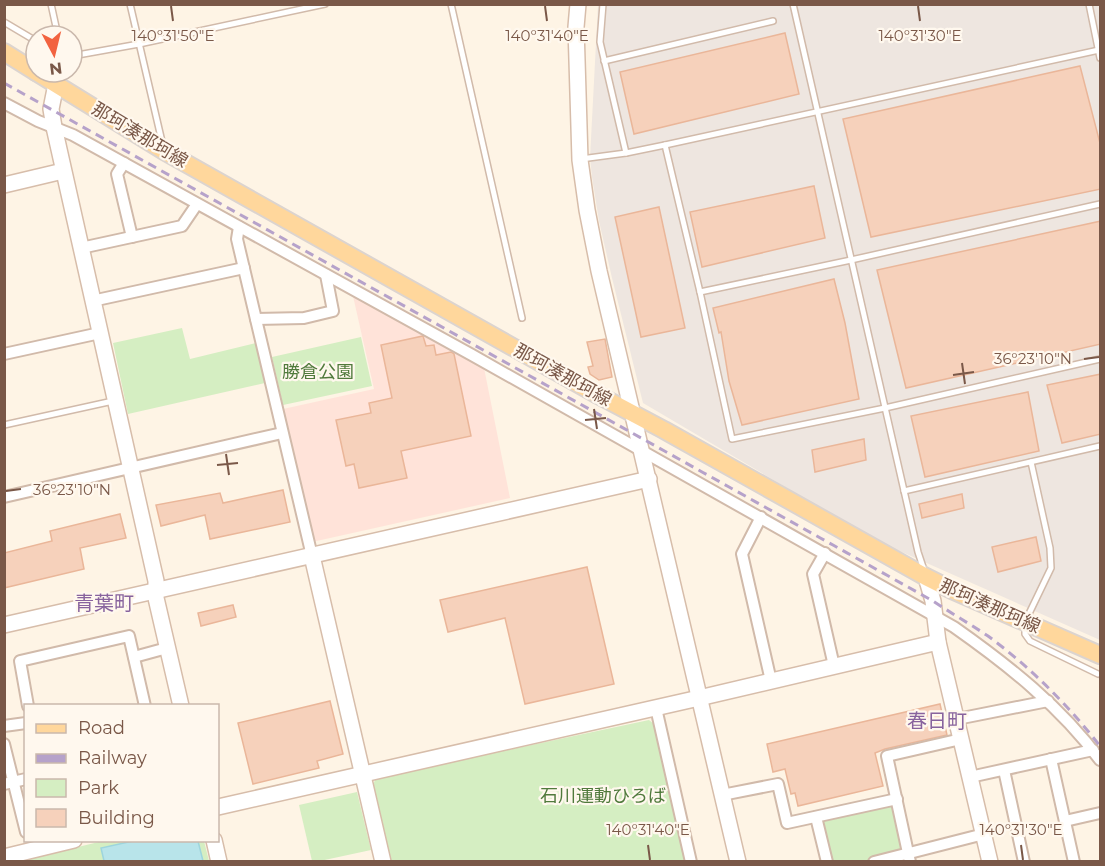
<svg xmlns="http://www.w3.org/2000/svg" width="1105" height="866" font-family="Montserrat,'Noto Sans JP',sans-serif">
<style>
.commercial{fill:#ffe3d9}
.industrial{fill:#eee6e0}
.green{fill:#d5eec2}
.water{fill:#b8e4ea;stroke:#9dd5dd;stroke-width:1.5}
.building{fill:#f6d1bb;stroke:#eab699;stroke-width:1.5}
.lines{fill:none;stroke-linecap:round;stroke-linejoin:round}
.lane-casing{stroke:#d1baaa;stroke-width:8}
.street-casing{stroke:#d1baaa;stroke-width:14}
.secondary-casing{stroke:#d7bdaa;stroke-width:18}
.primary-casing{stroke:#dcd4cf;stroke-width:20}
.lane{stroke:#fff;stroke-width:5}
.street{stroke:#fff;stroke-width:10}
.secondary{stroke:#fff;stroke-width:15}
.primary{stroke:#ffd79c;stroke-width:16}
.rail{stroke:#b6a2ca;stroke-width:3;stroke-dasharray:9 6;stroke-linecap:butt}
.ticks{fill:none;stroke:#7a5848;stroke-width:2}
.labels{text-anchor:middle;stroke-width:4.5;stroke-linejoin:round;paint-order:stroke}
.street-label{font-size:18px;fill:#7a5848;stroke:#fff8ee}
.park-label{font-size:18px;fill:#507a3c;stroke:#fff8ee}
.neighbourhood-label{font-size:20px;fill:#88639e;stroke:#fff8ee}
.ticks-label{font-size:15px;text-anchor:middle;fill:#7a5848;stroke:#fff8ee;stroke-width:4.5;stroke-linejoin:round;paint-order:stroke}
</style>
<rect width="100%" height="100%" fill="#fef4e5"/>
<polygon class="commercial" points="353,296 484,368 510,498 312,542 283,409 374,389"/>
<polygon class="industrial" points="598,5 1100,5 1100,640 877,541 643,403 612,278 599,221 592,177 590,158"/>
<g class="green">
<polygon points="182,328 190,359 256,343 265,383 128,414 113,343"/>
<polygon points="361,337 372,386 283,405 272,357"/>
<polygon points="649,720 654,724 686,861 389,861 371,789 376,778"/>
<polygon points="357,792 371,850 320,861 312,861 299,805"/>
<polygon points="897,799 909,853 874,861 827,861 816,817"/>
<polygon points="107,840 204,841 209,861 16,862"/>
</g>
<polygon class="water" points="133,841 198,841 203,861 104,861 101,848"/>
<g class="building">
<polygon points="785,33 799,94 634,134 620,72"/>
<polygon points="1080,66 1101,147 1101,189 871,237 843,119"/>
<polygon points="814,186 825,238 702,267 690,212"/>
<polygon points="659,207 685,328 641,337 615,217"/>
<polygon points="1101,221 1101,344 906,388 877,270"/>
<polygon points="834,279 845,323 859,399 742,425 729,381 721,332 719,333 713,308"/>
<polygon points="423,336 426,346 434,345 436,355 451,352 454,354 471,436 401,451 407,478 359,488 354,464 346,466 336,420 371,413 369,403 392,398 381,345"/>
<polygon points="605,339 612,377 599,380 590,374 588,367 593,366 587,342"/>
<polygon points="1101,374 1101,434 1062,443 1047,385"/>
<polygon points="1028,392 1039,451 925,477 911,416"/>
<polygon points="864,439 866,460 815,472 812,450"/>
<polygon points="283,490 290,522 210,539 205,515 161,526 156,505 220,493 223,503"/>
<polygon points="962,494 964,508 922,518 919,504"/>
<polygon points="120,514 126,538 80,548 84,569 4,588 4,553 52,541 50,531"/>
<polygon points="1036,537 1041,561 998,572 992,547"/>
<polygon points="587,567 614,684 525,704 505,618 448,632 440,600"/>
<polygon points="233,605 236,617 201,626 198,613"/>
<polygon points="330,701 343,754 317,761 319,768 253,784 238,723"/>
<polygon points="940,704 947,735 885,749 875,753 883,786 798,806 795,793 791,794 785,769 773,772 767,744"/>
</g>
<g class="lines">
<defs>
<g id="lane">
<polyline points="51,4 58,36"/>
<polyline points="130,4 163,146"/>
<polyline points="451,4 522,318"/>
<polyline points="603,4 600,42 626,153"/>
<polyline points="793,4 918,552 924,570"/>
<polyline points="1089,4 1100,58"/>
<polyline points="4,22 36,41"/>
<polyline points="72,56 139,44 325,4"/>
<polyline points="604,61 773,21"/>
<polyline points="665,145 700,292 851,260 1100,204"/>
<polyline points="581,159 626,153 665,145 1099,50"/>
<polyline points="700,292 732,439 885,408 1100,359"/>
<polyline points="4,425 113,401"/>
<polyline points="1031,462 1050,548 1051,568 1025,622 1025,634 1030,641 1098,674"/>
<polyline points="904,491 1100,446"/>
</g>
<g id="street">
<path d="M4,103l34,18 35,14 399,220 482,272c54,38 107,80 146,133"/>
<polyline points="124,163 117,174 132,237"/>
<polyline points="239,227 237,239 312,556"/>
<polyline points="81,248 182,226 197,204"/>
<polyline points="92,301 244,268"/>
<polyline points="256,319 304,318 333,311 326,275"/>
<polyline points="4,354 100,333"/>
<polyline points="4,497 282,433"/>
<polyline points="761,517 742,554 771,681"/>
<polyline points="825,553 813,574 834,666"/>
<polyline points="134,657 167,648"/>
<polyline points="28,706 20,661 129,636 145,706"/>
<polyline points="656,708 691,862"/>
<polyline points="957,719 1048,701"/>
<polyline points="4,726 26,723"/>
<polyline points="4,744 26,832"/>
<polyline points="1051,759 1074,862"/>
<polyline points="1004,770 1024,862"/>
<polyline points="970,777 1093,750"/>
<polyline points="4,784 26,779"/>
<polyline points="722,795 778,784 787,823 897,799"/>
<polyline points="816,817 827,862"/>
<polyline points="1065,821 1100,813"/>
<polyline points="874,862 984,834"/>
<polyline points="910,862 887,756 961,739"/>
</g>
<g id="secondary">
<polyline points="578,4 576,27 580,160 587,210 599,271 738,862"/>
<polyline points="56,84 51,109 54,127 156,581 156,598 181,706"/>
<polyline points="4,185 63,171"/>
<polyline points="312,556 383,862"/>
<polyline points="926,577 933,601 938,642 990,862"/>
<polyline points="4,625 649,479"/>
<polyline points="218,807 699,698 938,642"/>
<polyline points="214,840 219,862"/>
<polyline points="4,857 74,840"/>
</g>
<g id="primary">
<polyline points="4,52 36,72"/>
<polyline points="36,72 164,151 598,395 664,430 926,577 952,590 1100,655"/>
</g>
</defs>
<use href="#lane" class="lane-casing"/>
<use href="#street" class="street-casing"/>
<use href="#secondary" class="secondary-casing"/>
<use href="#primary" class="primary-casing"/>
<use href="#lane" class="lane"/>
<use href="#street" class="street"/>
<use href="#secondary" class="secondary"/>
<use href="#primary" class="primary"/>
<path class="rail" d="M4,83c310,173 620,345 929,518 18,12 37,23 55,35 42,31 80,69 112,110"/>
</g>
<path class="ticks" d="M171,6l2,15M545,6l2,15M918,6l2,15M1084,359l15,-2M962,363l3,21M953,375l21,-3M594,409l3,20M585,420l21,-2M226,454l3,21M217,465l21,-2M6,491l15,-2M648,845l2,15M1021,845l2,15"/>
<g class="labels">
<g class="street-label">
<text transform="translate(140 135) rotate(31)" y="6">那珂湊那珂線</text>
<text transform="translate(563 375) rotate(29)" y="6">那珂湊那珂線</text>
<text transform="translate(990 606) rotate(24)" y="6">那珂湊那珂線</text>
</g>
<g class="park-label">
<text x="318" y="378">勝倉公園</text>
<text x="603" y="802">石川運動ひろば</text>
</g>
<g class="neighbourhood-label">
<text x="104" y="610">青葉町</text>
<text x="937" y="728">春日町</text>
</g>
</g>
<g class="ticks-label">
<text x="173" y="41">140°31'50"E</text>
<text x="547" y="41">140°31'40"E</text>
<text x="920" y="41">140°31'30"E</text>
<text x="1033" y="364">36°23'10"N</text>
<text x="72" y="495">36°23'10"N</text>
<text x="648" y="835">140°31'40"E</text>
<text x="1021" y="835">140°31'30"E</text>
</g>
<rect width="1105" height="866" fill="none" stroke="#7a5848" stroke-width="12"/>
<rect x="24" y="704" width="195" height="138" fill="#fff8ee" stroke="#cab8ac" stroke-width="1.5"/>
<rect x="36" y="724" width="30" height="9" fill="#ffd79c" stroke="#cab8ac" stroke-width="1.5"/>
<text x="78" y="734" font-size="18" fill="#7a5848">Road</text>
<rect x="36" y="754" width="30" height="9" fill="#b6a2ca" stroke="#cab8ac" stroke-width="1.5"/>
<text x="78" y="764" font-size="18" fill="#7a5848">Railway</text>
<rect x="36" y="779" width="30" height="18" fill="#d5eec2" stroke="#cab8ac" stroke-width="1.5"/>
<text x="78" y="794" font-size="18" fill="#7a5848">Park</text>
<rect x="36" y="809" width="30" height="18" fill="#f6d1bb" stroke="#cab8ac" stroke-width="1.5"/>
<text x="78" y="824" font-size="18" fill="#7a5848">Building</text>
<g transform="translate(54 54) rotate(173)"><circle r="28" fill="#fff8ee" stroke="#cab8ac" stroke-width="1.5"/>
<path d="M0-4.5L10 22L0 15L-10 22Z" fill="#f26340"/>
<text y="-9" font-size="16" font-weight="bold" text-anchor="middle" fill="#7a5848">N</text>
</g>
</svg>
